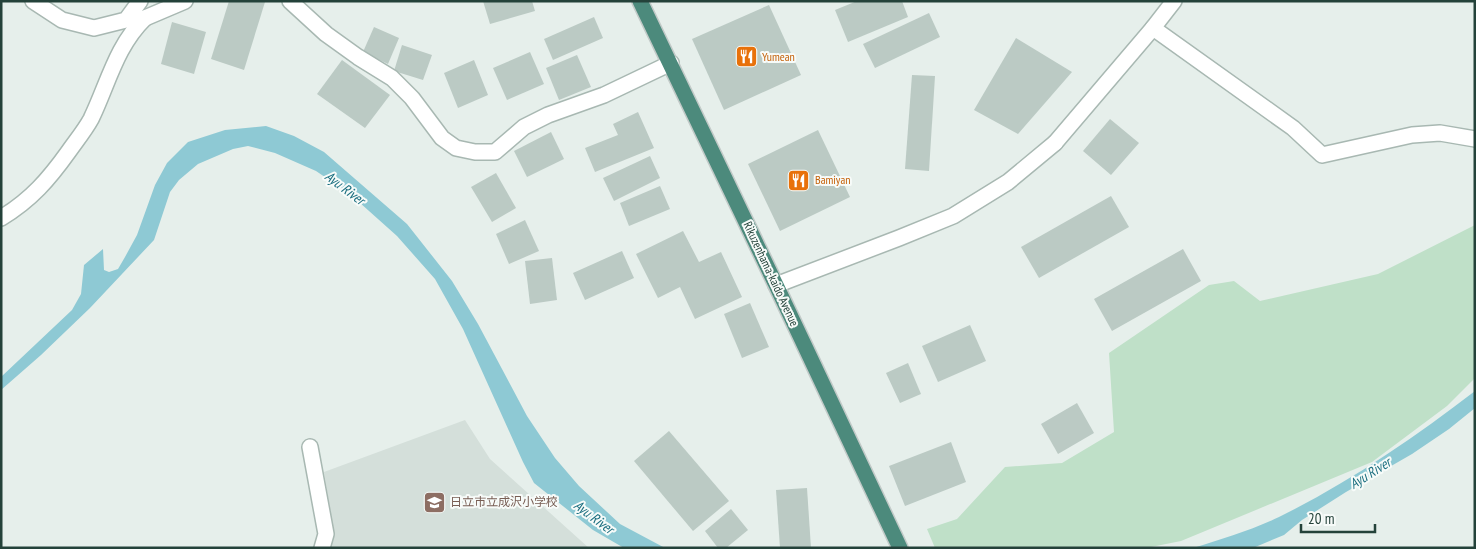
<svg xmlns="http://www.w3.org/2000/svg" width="1476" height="549" font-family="'PT Sans Narrow','Noto Sans JP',sans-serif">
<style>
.built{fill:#d4dfda}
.green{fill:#bfe0c8}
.water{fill:#8ec9d4}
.building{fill:#bbcac4}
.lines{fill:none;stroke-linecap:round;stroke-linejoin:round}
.minor-casing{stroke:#a8b8b2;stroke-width:18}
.tertiary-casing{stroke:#a8b8b2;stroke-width:18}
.trunk-casing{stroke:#c2cac8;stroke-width:18}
.minor{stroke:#fff;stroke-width:15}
.tertiary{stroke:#fff;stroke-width:15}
.trunk{stroke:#4c8a7c;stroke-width:15}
.labels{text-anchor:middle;stroke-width:4;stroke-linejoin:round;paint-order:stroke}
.food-label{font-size:12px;fill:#c56008;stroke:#f7fbf9;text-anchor:start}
.street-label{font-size:12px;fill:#24423a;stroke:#f7fbf9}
.education-label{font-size:12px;fill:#785e54;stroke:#f7fbf9;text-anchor:start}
.water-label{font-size:14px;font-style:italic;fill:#1c6f80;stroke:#f7fbf9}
</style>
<rect width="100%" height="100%" fill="#e6efeb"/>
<polygon class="built" points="465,420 490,459 589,548 330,548 334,533 324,472"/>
<polygon class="green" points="1475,225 1475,378 1447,406 1372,462 1181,541 1146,548 935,548 927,529 957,519 1005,467 1062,463 1114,432 1109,353 1209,285 1234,281 1260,301 1378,274"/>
<g class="water">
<polygon points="266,126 294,136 324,152 407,224 452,281 478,324 527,416 555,458 579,486 620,524 665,548 624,548 593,530 534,483 523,462 463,329 435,279 397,236 350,194 316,171 275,153 248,146 233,149 198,164 179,180 170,192 154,240 90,308 41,355 1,390 1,377 72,310 81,294 84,265 103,249 104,270 109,272 118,269 125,257 137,235 155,185 167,163 188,142 225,130"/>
<path d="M1475,391v17l-26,21 -37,25 -66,38 -44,28 -18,15 -31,13h-60c29,-9 59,-18 86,-31 69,-34 135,-79 196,-126z"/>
</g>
<g class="building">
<polygon points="229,1 265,2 244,70 211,59"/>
<polygon points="483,1 532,1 535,11 490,24"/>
<polygon points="857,1 902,1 908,17 848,42 835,10"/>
<polygon points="769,5 801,75 724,110 692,39"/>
<polygon points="929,13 940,37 875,68 863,44"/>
<polygon points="594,17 603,38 553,60 544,39"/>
<polygon points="172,22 206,32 194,74 161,64"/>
<polygon points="374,27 399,38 388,64 363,52"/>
<polygon points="1016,38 1072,72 1018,134 974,110"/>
<polygon points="402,45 432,55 423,80 394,71"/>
<polygon points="530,52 544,84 507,100 493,68"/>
<polygon points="577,55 591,87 559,100 546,68"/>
<polygon points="342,60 390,95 365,128 317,94"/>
<polygon points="474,60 488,95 458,108 444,73"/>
<polygon points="912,75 935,76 929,171 905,169"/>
<polygon points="638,112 654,148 595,172 585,148 618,135 613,124"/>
<polygon points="1110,119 1139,143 1111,175 1083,151"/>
<polygon points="818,130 850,197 780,231 748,164"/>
<polygon points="551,132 564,159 527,177 514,151"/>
<polygon points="650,156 660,178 614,201 603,178"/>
<polygon points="496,173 516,208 492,222 471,187"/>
<polygon points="660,186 670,209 629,226 620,203"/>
<polygon points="1111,196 1129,227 1039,278 1021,247"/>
<polygon points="525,220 539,251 509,264 496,234"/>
<polygon points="683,231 699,262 721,252 742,297 695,319 680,287 658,298 636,254"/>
<polygon points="1183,249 1201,281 1112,331 1094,299"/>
<polygon points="622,251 634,278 585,300 573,273"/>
<polygon points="552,258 557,300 530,304 525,261"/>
<polygon points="750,303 769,347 742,358 724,314"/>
<polygon points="970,325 986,361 938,382 922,346"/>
<polygon points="908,363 921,394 900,403 886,373"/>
<polygon points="1077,403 1094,433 1058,454 1041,424"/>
<polygon points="669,431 729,501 693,531 634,461"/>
<polygon points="951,442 966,482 905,506 889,466"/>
<polygon points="807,488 811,548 780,548 776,490"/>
<polygon points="731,509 748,530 726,548 718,548 705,531"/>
</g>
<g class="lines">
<defs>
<g id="minor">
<polyline points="33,1 62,20 94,28 126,20 140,1"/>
<polyline points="290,1 326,34 358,57 392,78 412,98 442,138 456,148 475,152 495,152 524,127 548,115 604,95 671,63"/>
<polyline points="135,19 145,18 185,1"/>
<polyline points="1153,28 1293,128 1322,155 1412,135 1440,133 1475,139"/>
<polyline points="1055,143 1153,28 1174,1"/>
<path d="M1,218c30,-18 48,-39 68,-67 7,-10 16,-21 22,-32 17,-35 25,-73 54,-101"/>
<polyline points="310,447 326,534 322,548"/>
</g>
<polyline id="tertiary" points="776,285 899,238 953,216 1008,182 1055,143"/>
<polyline id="trunk" points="640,1 776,285 900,548"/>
</defs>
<use href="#minor" class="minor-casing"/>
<use href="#tertiary" class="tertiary-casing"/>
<use href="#trunk" class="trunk-casing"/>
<use href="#minor" class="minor"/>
<use href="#tertiary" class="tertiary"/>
<use href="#trunk" class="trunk"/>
</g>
<defs>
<symbol id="restaurant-square" viewBox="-11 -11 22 22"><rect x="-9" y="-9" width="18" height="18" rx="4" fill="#e8710a" stroke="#f7fbf9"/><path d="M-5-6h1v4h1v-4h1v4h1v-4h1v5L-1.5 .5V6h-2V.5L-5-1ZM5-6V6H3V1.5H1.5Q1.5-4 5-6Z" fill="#fff"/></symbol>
<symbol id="school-square" viewBox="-11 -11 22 22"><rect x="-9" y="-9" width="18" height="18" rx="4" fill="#8d6e63" stroke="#f7fbf9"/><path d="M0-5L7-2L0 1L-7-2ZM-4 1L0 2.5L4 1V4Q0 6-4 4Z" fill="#fff"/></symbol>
</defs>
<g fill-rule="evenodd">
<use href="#restaurant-square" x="734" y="44" width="25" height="25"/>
<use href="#restaurant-square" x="786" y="168" width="25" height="25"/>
<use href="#school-square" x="422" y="490" width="25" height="25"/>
</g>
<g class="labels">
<g class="food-label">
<text x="762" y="61">Yumean</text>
<text x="815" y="184">Bamiyan</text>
</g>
<g class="street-label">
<text transform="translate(771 274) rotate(65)" y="4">Rikuzenhama-kaido Avenue</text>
</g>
<g class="education-label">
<text x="450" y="506">日立市立成沢小学校</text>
</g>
<g class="water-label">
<text transform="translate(345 188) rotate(37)" y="5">Ayu River</text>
<text transform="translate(1370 473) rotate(-32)" y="5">Ayu River</text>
<text transform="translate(594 517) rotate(37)" y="5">Ayu River</text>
</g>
</g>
<rect width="1476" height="549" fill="none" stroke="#24423a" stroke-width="5"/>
<path d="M1301 524v8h74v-8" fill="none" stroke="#24423a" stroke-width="2.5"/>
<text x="1308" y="524" font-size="15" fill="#24423a" stroke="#f7fbf9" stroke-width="4" paint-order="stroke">20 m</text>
</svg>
